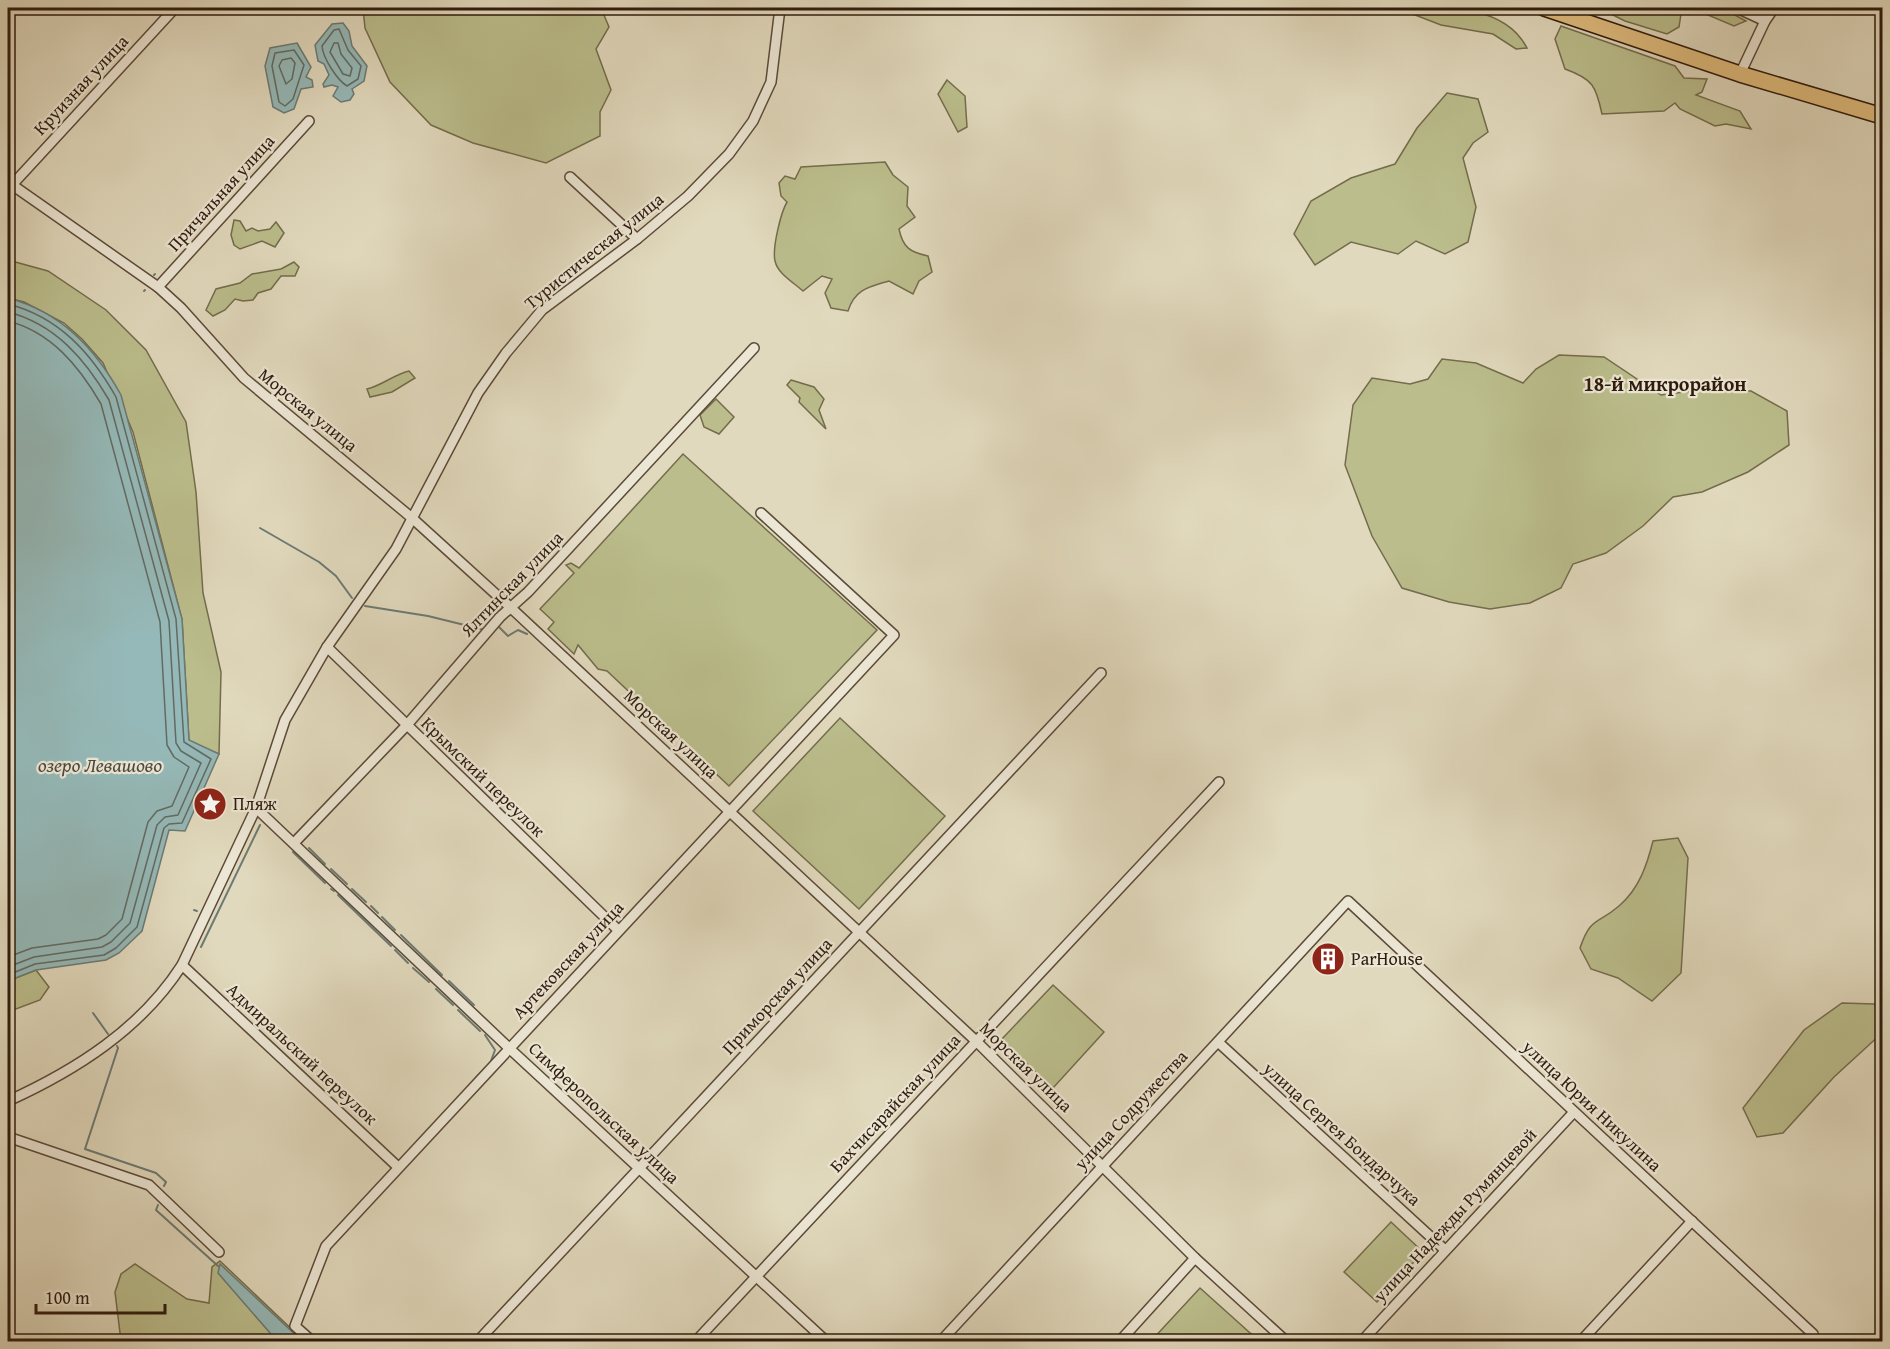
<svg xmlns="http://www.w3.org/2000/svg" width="1890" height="1349" font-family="'Gentium Book Plus',serif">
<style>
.green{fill:#bbbd8c;stroke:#746c4c;stroke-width:1.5}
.water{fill:#95b9b8;stroke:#6c7a74;stroke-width:1.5}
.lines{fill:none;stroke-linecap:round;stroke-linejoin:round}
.shore{stroke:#626a62;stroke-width:1.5}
.stream{stroke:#6c7a74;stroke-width:2}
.minor-casing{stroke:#5b4a39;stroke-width:12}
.primary-casing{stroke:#2e1b0d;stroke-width:18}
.minor{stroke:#ece6d4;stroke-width:9}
.primary{stroke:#e0bc7e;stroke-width:15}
.labels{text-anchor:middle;stroke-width:4.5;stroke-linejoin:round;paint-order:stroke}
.street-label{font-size:18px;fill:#2e1b0d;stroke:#ece6d4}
.poi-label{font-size:18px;fill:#2e1b0d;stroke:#ece6d4;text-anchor:start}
.neighbourhood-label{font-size:20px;font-weight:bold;fill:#2e1b0d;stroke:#ece6d4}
.water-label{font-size:20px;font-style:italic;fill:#4d4a40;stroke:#ece6d4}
</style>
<rect width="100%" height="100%" fill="#e1d9bd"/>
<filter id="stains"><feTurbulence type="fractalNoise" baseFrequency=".00333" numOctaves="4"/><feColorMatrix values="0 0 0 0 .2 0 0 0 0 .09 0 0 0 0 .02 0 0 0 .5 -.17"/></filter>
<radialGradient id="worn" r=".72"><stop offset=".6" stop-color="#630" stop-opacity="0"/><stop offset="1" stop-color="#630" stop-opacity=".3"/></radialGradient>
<g class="green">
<polygon points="363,8 601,8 609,27 596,49 611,90 600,112 600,136 546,163 473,143 431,125 390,82 365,28"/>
<path d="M1397,8c44,-1 107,-5 130,40l-11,1 -23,-15 -52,-9z"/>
<polygon points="1599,8 1722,8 1746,21 1734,26 1694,9 1681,14 1679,27 1667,34 1625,21"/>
<path d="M1561,26l114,40 9,12 23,1 -5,13 -6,3 44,16 11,18 -25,-5 -11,2 -35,-17 -5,-6 -11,8 -62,3c-6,-28 -9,-35 -37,-45l-10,-30z"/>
<polygon points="947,80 965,96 967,127 958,132 938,94"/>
<polygon points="1447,93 1478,99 1488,132 1473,143 1463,158 1476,207 1468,242 1445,254 1416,241 1398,254 1351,242 1315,265 1294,234 1311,201 1351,178 1395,164 1417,128"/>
<path d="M885,162l8,13 15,12 -1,19 8,11 -16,12c4,19 11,23 29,27l4,16 -13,9 -6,13 -24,-13c-20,6 -34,8 -41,30l-17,-3 -6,-15 7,-14 -10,-3 -19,15c-10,-9 -25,-17 -28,-30 -3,-13 6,-49 12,-59l-6,-6 -2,-13 6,-7 10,3 6,-12z"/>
<polygon points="234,220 240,221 246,231 252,228 258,231 270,229 276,222 284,233 275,247 262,241 240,249 234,245 231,235"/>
<polygon points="8,260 48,271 106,310 146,350 186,422 196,492 203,593 221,672 219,754 189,741 182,619 133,432 103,363 82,339 64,323 24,302 8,298"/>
<polygon points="294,262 299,267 295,276 281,276 271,289 258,293 253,300 243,301 235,299 225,310 213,316 206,310 216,289 240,283 252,274 281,269"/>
<polygon points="1559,355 1604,357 1661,395 1706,389 1751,391 1787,411 1789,445 1748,472 1702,492 1673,497 1643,526 1606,553 1573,564 1561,588 1530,603 1490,609 1449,602 1402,588 1372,536 1345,465 1353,405 1372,378 1410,384 1428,379 1442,359 1476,363 1523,383 1536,369"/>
<path d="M409,371l6,7 -23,14 -22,5 -3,-8c16,-4 26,-14 42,-18z"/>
<polygon points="791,380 814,387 824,399 819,410 826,429 799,402 800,398 787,385"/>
<polygon points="716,399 734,417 719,434 704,427 700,415"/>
<polygon points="683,454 877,630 729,786 607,671 598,669 578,645 574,654 548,629 554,622 540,609 574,573 566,565 571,563 579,568"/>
<polygon points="840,718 945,816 859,909 753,811"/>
<path d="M1678,838l10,20 -7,115 -29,28 -34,-23 -27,-9 -11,-21c11,-32 17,-23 39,-42 20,-17 28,-41 34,-65z"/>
<polygon points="36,970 49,987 40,1000 8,1012 8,981"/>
<polygon points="1053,985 1104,1032 1053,1088 1001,1040"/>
<polygon points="1842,1003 1874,1004 1882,1012 1882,1033 1834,1077 1783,1133 1757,1137 1743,1108 1804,1030"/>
<polygon points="1391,1222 1423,1252 1377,1302 1344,1272"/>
<polygon points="220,1261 304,1341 121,1341 115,1292 121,1274 135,1264 187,1299 209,1303 212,1267"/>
<polygon points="1200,1288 1259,1341 1151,1341"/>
</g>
<g class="water">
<polygon points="343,23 349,31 352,46 367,66 364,81 352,89 354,94 350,100 341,102 333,96 338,87 332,85 324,87 323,84 329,75 324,64 318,61 315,45 332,24"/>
<polygon points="297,43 311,67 306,77 312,80 313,87 301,89 294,109 284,113 273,107 265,66 270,48"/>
<path d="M8,298c53,14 87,50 113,97l61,224 7,121 30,14 -34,77 -16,-1 -27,101 -23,22 -13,7 -70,10 -28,11z"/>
<polygon points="220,1264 302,1341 277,1341 218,1273"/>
</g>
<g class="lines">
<g class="shore">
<path d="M334,30l5,-1 9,21 13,16 -3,13 -11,7c-10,-6 -24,-28 -25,-40z"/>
<polygon points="334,43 338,43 341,54 352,68 350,76 343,74 330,52"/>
<polygon points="294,50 304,65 293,99 285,106 279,102 272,66 275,53"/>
<polygon points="291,58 295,63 292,79 286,84 279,66 282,60"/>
<path d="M8,304c51,13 83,49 108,93l60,222 8,123 27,17 -29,64 -13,1 -5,4 -27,99 -21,21 -12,7 -69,9 -27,11"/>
<path d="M8,312c47,12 77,47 101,88l60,221 7,122 5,8 20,12 -23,52 -13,2 -8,8 -27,98 -19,19 -9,5 -68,10 -26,10"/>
<path d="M8,321c43,11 71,45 93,83l59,218 7,123 7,12 15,10 -17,39 -15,5 -9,11 -26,97 -16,16 -8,4 -66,9 -24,9"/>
</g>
<g class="stream">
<polyline points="154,275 155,274"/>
<polyline points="144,291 145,290"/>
<polyline points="260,528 319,562 336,576 352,598"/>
<polyline points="365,606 428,616 485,630"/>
<polyline points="496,628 498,626 508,636 518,630 527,634"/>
<polyline points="309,848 325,864"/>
<polyline points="293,852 325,883"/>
<polyline points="331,869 347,884"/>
<polyline points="331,889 334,891"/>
<polyline points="352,889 366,902"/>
<polyline points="338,895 391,946"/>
<polyline points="371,906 378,913"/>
<polyline points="194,910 197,911"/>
<polyline points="382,917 395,930"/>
<polyline points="401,935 442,975"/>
<polyline points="201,947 260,825"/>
<polyline points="395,950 408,963"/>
<polyline points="413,968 429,982"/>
<polyline points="449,981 474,1005"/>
<polyline points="436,989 453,1005"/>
<polyline points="458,1010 480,1031"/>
<polyline points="93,1013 108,1034"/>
<polyline points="485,1035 495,1050 491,1061"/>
<polyline points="117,1046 118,1048 85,1149 156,1173 166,1182 164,1186"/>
<polyline points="473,1081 487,1066"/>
<polyline points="158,1205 156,1210 218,1266"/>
</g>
<defs>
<g id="minor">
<polyline points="1737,8 1765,21"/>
<polyline points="1740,74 1765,21 1774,8"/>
<polyline points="570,177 637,239"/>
<polyline points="8,182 158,287 181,308 244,378 412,518 510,607 976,1041 1195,1258 1287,1342"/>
<polyline points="12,185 175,8"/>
<polyline points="158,287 309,121"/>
<polyline points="327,647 618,930"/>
<polyline points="256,808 509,1048 827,1342"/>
<polyline points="294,843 406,726 500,617 528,592 754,348"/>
<polyline points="182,965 398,1167"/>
<polyline points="1218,1042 1445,1250"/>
<path d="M8,1101c68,-31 133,-72 174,-136l74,-157 29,-88 42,-73 69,-98 82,-156 28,-40 36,-43 95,-71 51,-43 41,-42 24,-33 18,-39 9,-74"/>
<polyline points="8,1137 149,1185 219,1252"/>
<polyline points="313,1342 295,1326 326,1246 894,635 761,513"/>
<polyline points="477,1342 1101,673"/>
<polyline points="695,1342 1219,782"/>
<polyline points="940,1342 1348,901 1813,1334 1806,1342"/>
<polyline points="1119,1342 1195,1258"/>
<polyline points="1361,1342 1574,1112"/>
<polyline points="1580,1342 1692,1221"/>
</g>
<polyline id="primary" points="1544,8 1740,74 1882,116"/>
</defs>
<use href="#minor" class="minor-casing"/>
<use href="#primary" class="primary-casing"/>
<use href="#minor" class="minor"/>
<use href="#primary" class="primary"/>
</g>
<defs>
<symbol id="sight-disc" viewBox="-11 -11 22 22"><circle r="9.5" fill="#8f2418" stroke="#ece6d4"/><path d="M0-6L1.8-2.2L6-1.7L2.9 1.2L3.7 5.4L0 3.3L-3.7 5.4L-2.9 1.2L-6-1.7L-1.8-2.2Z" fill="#fff"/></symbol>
<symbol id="building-disc" viewBox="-11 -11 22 22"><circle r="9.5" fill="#8f2418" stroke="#ece6d4"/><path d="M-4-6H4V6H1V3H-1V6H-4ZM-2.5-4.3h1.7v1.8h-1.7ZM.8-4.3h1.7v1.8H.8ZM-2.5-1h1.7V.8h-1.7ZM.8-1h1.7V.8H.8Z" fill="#fff"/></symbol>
</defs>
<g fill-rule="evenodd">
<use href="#sight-disc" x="191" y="785" width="38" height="38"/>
<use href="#building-disc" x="1309" y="940" width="38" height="38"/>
</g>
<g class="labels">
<g class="street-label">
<text transform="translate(81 85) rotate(-47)" y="6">Круизная улица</text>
<text transform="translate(221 193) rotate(-48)" y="6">Причальная улица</text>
<text transform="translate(594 251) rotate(-39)" y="6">Туристическая улица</text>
<text transform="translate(308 410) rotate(39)" y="6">Морская улица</text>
<text transform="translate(512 584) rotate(-46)" y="6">Ялтинская улица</text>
<text transform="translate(671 734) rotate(43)" y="6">Морская улица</text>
<text transform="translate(483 777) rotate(44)" y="6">Крымский переулок</text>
<text transform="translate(568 960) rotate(-47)" y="6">Артековская улица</text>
<text transform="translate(777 996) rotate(-47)" y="6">Приморская улица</text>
<text transform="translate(302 1054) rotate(43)" y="6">Адмиральский переулок</text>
<text transform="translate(1026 1067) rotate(44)" y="6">Морская улица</text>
<text transform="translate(895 1103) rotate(-47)" y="6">Бахчисарайская улица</text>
<text transform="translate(1592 1106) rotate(43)" y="6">улица Юрия Никулина</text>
<text transform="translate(1131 1110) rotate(-47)" y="6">улица Содружества</text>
<text transform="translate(604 1113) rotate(43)" y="6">Симферопольская улица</text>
<text transform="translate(1342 1134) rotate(42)" y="6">улица Сергея Бондарчука</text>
<text transform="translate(1455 1215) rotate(-47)" y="6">улица Надежды Румянцевой</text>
</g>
<g class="poi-label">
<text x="233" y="810">Пляж</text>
<text x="1351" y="965">ParHouse</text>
</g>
<g class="neighbourhood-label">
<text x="1665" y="391">18-й микрорайон</text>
</g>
<g class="water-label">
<text x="100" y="772">озеро Левашово</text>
</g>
</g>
<rect width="1890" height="1349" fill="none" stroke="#e1d9bd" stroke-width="30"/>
<rect x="9" y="9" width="1872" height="1331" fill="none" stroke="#2e1b0d" stroke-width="3"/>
<rect x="15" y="15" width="1860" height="1319" fill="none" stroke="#2e1b0d" stroke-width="1.5"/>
<path d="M36 1304v9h129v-9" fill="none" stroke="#2e1b0d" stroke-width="3"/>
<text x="45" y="1304" font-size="18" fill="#2e1b0d" stroke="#ece6d4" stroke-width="4.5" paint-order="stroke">100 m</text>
<rect width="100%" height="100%" filter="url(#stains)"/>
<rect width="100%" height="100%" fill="url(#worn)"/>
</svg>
